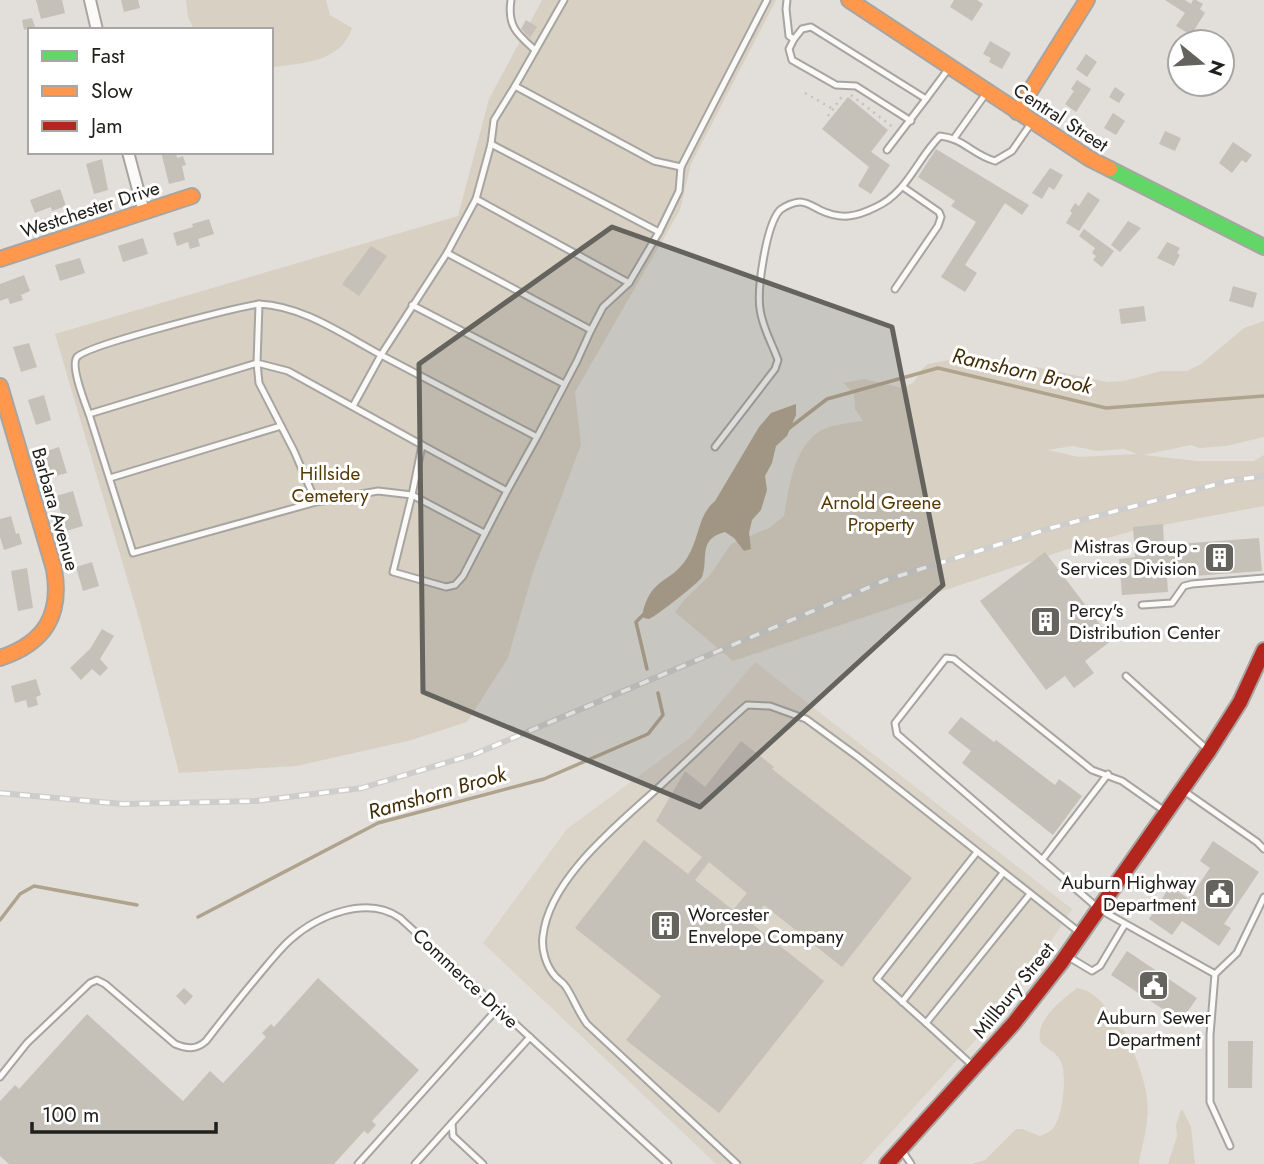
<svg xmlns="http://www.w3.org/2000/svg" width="1264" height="1164" font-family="Jost,sans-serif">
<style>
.built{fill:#dbd4c9}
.green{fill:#d8d0c2;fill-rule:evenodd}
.water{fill:#b0a38d}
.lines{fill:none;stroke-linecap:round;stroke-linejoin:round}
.stream{stroke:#b0a38d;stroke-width:3.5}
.building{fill:#c5c0b8;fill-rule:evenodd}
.lane-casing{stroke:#a7a5a1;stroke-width:9}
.street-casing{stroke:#a7a5a1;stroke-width:14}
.fast-casing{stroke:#a7a5a1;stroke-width:18}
.slow-casing{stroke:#a7a5a1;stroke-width:18}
.jam-casing{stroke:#a7a5a1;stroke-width:18}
.path{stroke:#c1c1bf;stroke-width:2.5;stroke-dasharray:2 5;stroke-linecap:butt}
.lane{stroke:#fbfaf9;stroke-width:5}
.street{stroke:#fbfaf9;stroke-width:10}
.fast{stroke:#63d668;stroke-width:14}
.slow{stroke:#ff974d;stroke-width:14}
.jam{stroke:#b3261e;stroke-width:14}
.rail-casing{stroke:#cecdcc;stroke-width:6}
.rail{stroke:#fff;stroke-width:3.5;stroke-dasharray:10;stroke-linecap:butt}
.marked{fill:#65635e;fill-opacity:0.2;stroke:#65635e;stroke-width:5;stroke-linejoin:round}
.labels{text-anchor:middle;stroke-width:6;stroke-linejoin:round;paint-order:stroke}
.street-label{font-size:19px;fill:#22201c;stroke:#fff}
.park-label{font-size:19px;fill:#543a02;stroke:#fff}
.poi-label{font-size:19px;fill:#22201c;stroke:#fff;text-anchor:end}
.water-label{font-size:21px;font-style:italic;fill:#412d05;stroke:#fff}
</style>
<rect width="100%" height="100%" fill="#e2dfda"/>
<polygon class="built" points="755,662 1072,909 1014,998 862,1164 716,1164 483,943 567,829 690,738"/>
<g class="green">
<path d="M186,0h140l4,15 22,13c-11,34 -49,35 -78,39l-3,-1v-36h-77l-6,-13z"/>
<polygon points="542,0 776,0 691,164 680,210 575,392 581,445 533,572 508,658 467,722 408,741 296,766 179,773 140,622 55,334 458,216 489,99"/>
<path d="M1264,321v116l-38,9 -27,2 -8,-3 -48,10 54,6h57l10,-6v51l-128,24 -74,21 -329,110 -58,-49 9,-12 26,-25 21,-31 38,-16 15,-12c5,-28 9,-68 36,-85 12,-7 29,-8 43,-10l-8,-12 -1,-16 -11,-10 21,-4 39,9 11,-6 8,-13 6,-5 36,-7 25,1 37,12 10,-3 71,15 17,-1 37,-10h26l14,-7 43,-36zM1072,446l26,5 26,-2 13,5 -58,3 -31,-7z"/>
<path d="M1077,988c22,4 31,23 42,40l5,2c12,28 27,59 23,90 -1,15 -6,29 -8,44h-167l13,-4 31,-31h6l18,7c5,-2 10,-4 14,-9 9,-12 15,-58 4,-70 -4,-6 -12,-9 -17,-14 -8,-22 21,-43 36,-55z"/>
<polygon points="1181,1110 1183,1111 1191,1127 1195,1164 1168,1164 1177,1136 1176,1125"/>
</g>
<path class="water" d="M796,404v11l-9,21 -11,10 -4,17 -7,13 2,14 -6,20 -9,10 -3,13 2,16 -7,2 -10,-13 -9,-6c-28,7 -16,27 -23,45 -2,5 -48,41 -53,42 -2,0 -3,-1 -5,-1l-2,-2c8,-40 29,-32 45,-58 13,-20 10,-42 28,-57l44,-74 12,-14z"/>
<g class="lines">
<g class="stream">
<polyline points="788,429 827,399 938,368 1106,408 1264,396"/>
<polyline points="645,613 636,622 647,669"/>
<polyline points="198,917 378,823 544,779 648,734 663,715 658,693"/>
<polyline points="0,920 20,894 34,886 137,905"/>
</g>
</g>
<g class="building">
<polygon points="36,0 62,0 65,13 41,19"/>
<polygon points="121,0 138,0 140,8 124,12"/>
<polygon points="954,0 977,0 983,4 972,21 950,7"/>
<polygon points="1165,0 1185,0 1191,4 1193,0 1196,0 1203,4 1200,9 1205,13 1191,35 1176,26 1185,13"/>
<polygon points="32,18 35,27 24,30 22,20"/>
<polygon points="526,20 537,27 530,38 521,29"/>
<polygon points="990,41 1011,53 1002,69 989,62 991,58 983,54"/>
<polygon points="1086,54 1097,62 1087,77 1076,69"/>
<polygon points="1077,80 1091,89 1076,112 1065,104 1074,91 1071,89"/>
<polygon points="1115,87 1125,94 1119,103 1109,97"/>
<polygon points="848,97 888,130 871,152 890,165 871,194 858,186 869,167 822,129"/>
<polygon points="1113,113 1125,121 1116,135 1104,128"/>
<polygon points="1165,131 1181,138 1175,151 1159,144"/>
<polygon points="1233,142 1252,155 1246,163 1242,160 1232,173 1219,163"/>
<polygon points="936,149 1029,205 1022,215 1005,203 965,265 977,273 965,292 941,277 976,222 951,206 955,201 918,177"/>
<polygon points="161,152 176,152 177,158 183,156 186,165 182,166 185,180 169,184"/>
<polygon points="102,159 108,190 94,194 86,164"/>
<polygon points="1050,168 1063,175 1054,190 1049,187 1042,199 1032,193"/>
<polygon points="60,189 66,206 52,211 51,207 35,213 30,200"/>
<polygon points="1088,192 1100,200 1079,231 1066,223 1072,213 1070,211 1075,203 1079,206"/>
<polygon points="209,219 214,234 198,239 200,246 190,249 188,242 177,246 173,233 193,227 192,224"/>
<polygon points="1128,221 1141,228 1120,252 1111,245"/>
<polygon points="1084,229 1114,251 1102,267 1093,260 1096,256 1092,253 1095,248 1079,236"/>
<polygon points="143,238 148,254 123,262 118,246"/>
<polygon points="1167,242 1180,248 1177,253 1180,255 1174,266 1157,258"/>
<polygon points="371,246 387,256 359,296 342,284"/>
<polygon points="80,258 85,273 60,281 55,265"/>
<polygon points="24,275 30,291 21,295 23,300 10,304 8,298 0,301 0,284"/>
<polygon points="1233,286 1257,293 1253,308 1229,301"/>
<polygon points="1144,306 1146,321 1121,324 1119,309"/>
<polygon points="29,343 37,367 21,372 13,347"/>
<polygon points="44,395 51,420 36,425 28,400"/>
<polygon points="59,447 67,473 51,477 44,452"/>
<polygon points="73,491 83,526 66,531 56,496"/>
<polygon points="11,516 16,534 19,533 22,544 4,550 0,537 0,519"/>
<polygon points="1163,524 1164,545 1259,538 1262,571 1167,578 1168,592 1122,595 1119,559 1135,557 1133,527"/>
<polygon points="1045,552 1112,640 1085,661 1094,673 1074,688 1065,676 1046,690 980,601"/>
<polygon points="92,562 99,586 83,591 76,567"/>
<polygon points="27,568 33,608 18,611 11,571"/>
<polygon points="102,629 114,636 100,659 108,668 100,676 92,669 81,680 70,668 90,649"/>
<polygon points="36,679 41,695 36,697 38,705 28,708 26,700 15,703 11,686"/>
<polygon points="961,717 994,742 996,740 1055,785 1059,779 1082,796 1053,835 962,763 971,751 948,733"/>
<path d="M741,741l33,26 -2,2 140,109 -70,89 -78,-62 -14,17 74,59 -105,132 -93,-73 35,-44 -86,-68 69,-88 44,34 14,-17 -46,-36 29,-50 20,16zM709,862l38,31 -14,17 -38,-30z"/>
<polygon points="1213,841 1259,872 1224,924 1231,928 1219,946 1182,921 1172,935 1149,919 1170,886 1189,899 1210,868 1200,861"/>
<polygon points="1127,951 1197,998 1181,1021 1111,975"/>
<polygon points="318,978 419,1070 372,1121 376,1125 368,1134 364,1131 334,1164 9,1164 0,1156 0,1101 15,1085 19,1089 87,1014 183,1101 210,1071 223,1083 266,1037 262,1033 271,1024 274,1027"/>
<polygon points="184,988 193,996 185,1005 176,996"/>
<polygon points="1228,1041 1253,1041 1252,1088 1228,1088"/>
</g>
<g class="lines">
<defs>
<g id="lane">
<path d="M511,0c-4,26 6,34 24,50"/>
<polyline points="564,0 515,86 654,161 681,167 767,0"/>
<polyline points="787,0 786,9 789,36 794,39 802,29 811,27 926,99 949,68"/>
<polyline points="794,39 789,49 792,60 836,85 856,86 911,121"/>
<polyline points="955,137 987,92"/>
<polyline points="491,144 659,232 629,283"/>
<polyline points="887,150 926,99"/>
<polyline points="476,199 491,144 494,120 515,86"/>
<polyline points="659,232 679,191 681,167"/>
<polyline points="447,253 476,199 629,283 603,307 591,330"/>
<polyline points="895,289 938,226 941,217 939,212 903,187"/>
<polyline points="412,305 564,384"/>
<path d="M353,406l28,-51c-39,-21 -78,-49 -122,-51l-2,59 31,8 134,74"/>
<path d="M89,414c-4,-11 -19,-48 -12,-57 10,-12 158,-49 182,-53"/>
<path d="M715,447l60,-78 3,-9c-6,-17 -16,-33 -18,-51 -3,-20 6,-84 20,-99 5,-4 14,-8 20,-8 7,0 14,5 20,8 21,10 36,7 56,-3 31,-14 41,-48 64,-71 23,2 33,19 55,25l17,-10 20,-29"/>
<polyline points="110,478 281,426"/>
<polyline points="507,491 537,437 381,355 447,253 591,330 577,361 537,437"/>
<polyline points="316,502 133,553 89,414 257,363 259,383 294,451 316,502 378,491 412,495 393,572 446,587 455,585 463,576 507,491 422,445 412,495 484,533"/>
<polyline points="1142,605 1172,603 1184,586 1192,584 1264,578"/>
<polyline points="1126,676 1209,751"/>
<polyline points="1184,791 1257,842 1264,849"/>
<polyline points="1166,812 1122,781 1092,770 954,659 946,658 895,723 897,734 1099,909 1215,974"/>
<polyline points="977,852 877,979 926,1023 1030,894"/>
<polyline points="1042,860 1108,774"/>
<polyline points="1067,956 1092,971 1100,966 1125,924"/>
<polyline points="902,1002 1003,873"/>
<polyline points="926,1023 973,1066"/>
<path d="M0,1077l27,-34 63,-60 7,-3 8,4 70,60c12,5 21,6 31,-3 20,-26 41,-52 62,-77 7,-8 14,-17 22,-24 28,-25 77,-45 110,-22l268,246"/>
<polyline points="1230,1146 1210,1102 1210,1035 1215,974 1237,953 1264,897"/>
<polyline points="901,1149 911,1164"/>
<polyline points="358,1164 498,1008"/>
<polyline points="415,1164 452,1123"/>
<polyline points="483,1164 453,1136 452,1123 530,1037"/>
<path d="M737,1164l-150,-140c-9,-12 -13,-25 -21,-37 -3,-5 -8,-7 -11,-11 -9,-10 -14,-27 -12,-40 6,-58 77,-113 117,-150 29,-27 57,-55 87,-81l23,1 36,13 52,38 221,175"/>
</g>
<g id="street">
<polyline points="90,0 97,30"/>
<polyline points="128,152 144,212"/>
</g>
<polyline id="fast" points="1110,169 1264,247"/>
<g id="slow">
<polyline points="849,0 1090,159 1110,169"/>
<polyline points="1017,112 1087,0"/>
<polyline points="0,259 192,196"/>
<path d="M0,386l54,183c8,46 -9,74 -54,89"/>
</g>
<polyline id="jam" points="887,1164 1014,1023 1061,963 1209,751 1240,702 1264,650"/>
</defs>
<use href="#lane" class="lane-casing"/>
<use href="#street" class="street-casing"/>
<use href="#fast" class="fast-casing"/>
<use href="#slow" class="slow-casing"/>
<use href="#jam" class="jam-casing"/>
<g class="path">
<polyline points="805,93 833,109"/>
<polyline points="851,95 893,127"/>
<polyline points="828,116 843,95"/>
</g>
<use href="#lane" class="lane"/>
<use href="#street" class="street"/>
<use href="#fast" class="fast"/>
<use href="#slow" class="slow"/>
<use href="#jam" class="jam"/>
<defs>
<polyline id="rail" points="0,793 123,804 256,801 362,788 475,754 886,580 1051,528 1229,481 1264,476"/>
</defs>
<use href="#rail" class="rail-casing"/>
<use href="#rail" class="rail"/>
</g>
<path class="marked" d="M612,227l280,100 51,258 -243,222 -277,-115 -4,-328z"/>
<defs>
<symbol id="building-square" viewBox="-11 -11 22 22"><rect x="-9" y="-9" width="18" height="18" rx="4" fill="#65635e" stroke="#fff"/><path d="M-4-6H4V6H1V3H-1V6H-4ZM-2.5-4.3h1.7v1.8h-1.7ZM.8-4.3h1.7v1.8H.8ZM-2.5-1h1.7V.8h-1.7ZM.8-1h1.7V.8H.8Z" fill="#fff"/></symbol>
<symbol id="civic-square" viewBox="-11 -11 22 22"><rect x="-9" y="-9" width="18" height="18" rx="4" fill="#65635e" stroke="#fff"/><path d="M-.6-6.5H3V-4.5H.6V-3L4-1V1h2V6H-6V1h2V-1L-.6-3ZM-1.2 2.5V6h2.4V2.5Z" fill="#fff"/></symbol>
</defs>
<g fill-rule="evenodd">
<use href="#building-square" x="1202" y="540" width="35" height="35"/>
<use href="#building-square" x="1028" y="604" width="35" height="35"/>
<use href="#civic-square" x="1202" y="876" width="35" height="35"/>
<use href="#building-square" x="648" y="908" width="35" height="35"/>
<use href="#civic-square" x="1136" y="968" width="35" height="35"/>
</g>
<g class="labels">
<g class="street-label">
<text transform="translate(1061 117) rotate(33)" y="7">Central Street</text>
<text transform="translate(90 209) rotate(-18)" y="7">Westchester Drive</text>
<text transform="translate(56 509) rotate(74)" y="7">Barbara Avenue</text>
<text transform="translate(466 978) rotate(43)" y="7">Commerce Drive</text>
<text transform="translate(1013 990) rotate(-51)" y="7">Millbury Street</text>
</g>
<g class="park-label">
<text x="330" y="480">Hillside<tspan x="330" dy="22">Cemetery</tspan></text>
<text x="881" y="509">Arnold Greene<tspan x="881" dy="22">Property</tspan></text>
</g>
<g class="poi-label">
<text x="1197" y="553">Mistras Group -<tspan x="1197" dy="22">Services Division</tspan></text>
<text x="1069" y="617" text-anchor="start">Percy's<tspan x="1069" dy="22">Distribution Center</tspan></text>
<text x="1196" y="889">Auburn Highway<tspan x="1196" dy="22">Department</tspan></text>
<text x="688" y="921" text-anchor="start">Worcester<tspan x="688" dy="22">Envelope Company</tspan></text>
<text x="1154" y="1024" text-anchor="middle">Auburn Sewer<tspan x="1154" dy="22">Department</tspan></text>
</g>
<g class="water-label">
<text transform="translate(1022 371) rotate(13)" y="7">Ramshorn Brook</text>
<text transform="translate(437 793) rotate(-16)" y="7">Ramshorn Brook</text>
</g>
</g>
<rect x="28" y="28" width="245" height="126" fill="#ffffff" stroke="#a7a6a4" stroke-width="2"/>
<rect x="42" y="51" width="35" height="10" fill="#63d668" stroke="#a7a6a4" stroke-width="2"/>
<text x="91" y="63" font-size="21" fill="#22201c">Fast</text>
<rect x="42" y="86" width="35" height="10" fill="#ff974d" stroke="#a7a6a4" stroke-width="2"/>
<text x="91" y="98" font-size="21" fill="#22201c">Slow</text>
<rect x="42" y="121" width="35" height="10" fill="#b3261e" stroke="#a7a6a4" stroke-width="2"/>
<text x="91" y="133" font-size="21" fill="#22201c">Jam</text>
<g transform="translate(1201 63) rotate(108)"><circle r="33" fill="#ffffff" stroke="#a7a6a4" stroke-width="2"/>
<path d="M0-5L12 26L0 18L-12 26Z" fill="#65635e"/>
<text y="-10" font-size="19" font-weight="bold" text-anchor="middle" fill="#22201c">N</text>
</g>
<path d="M32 1122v10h184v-10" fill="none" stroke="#22201c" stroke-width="3.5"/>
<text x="42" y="1122" font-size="21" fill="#22201c" stroke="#ffffff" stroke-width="5" paint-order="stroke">100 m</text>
</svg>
